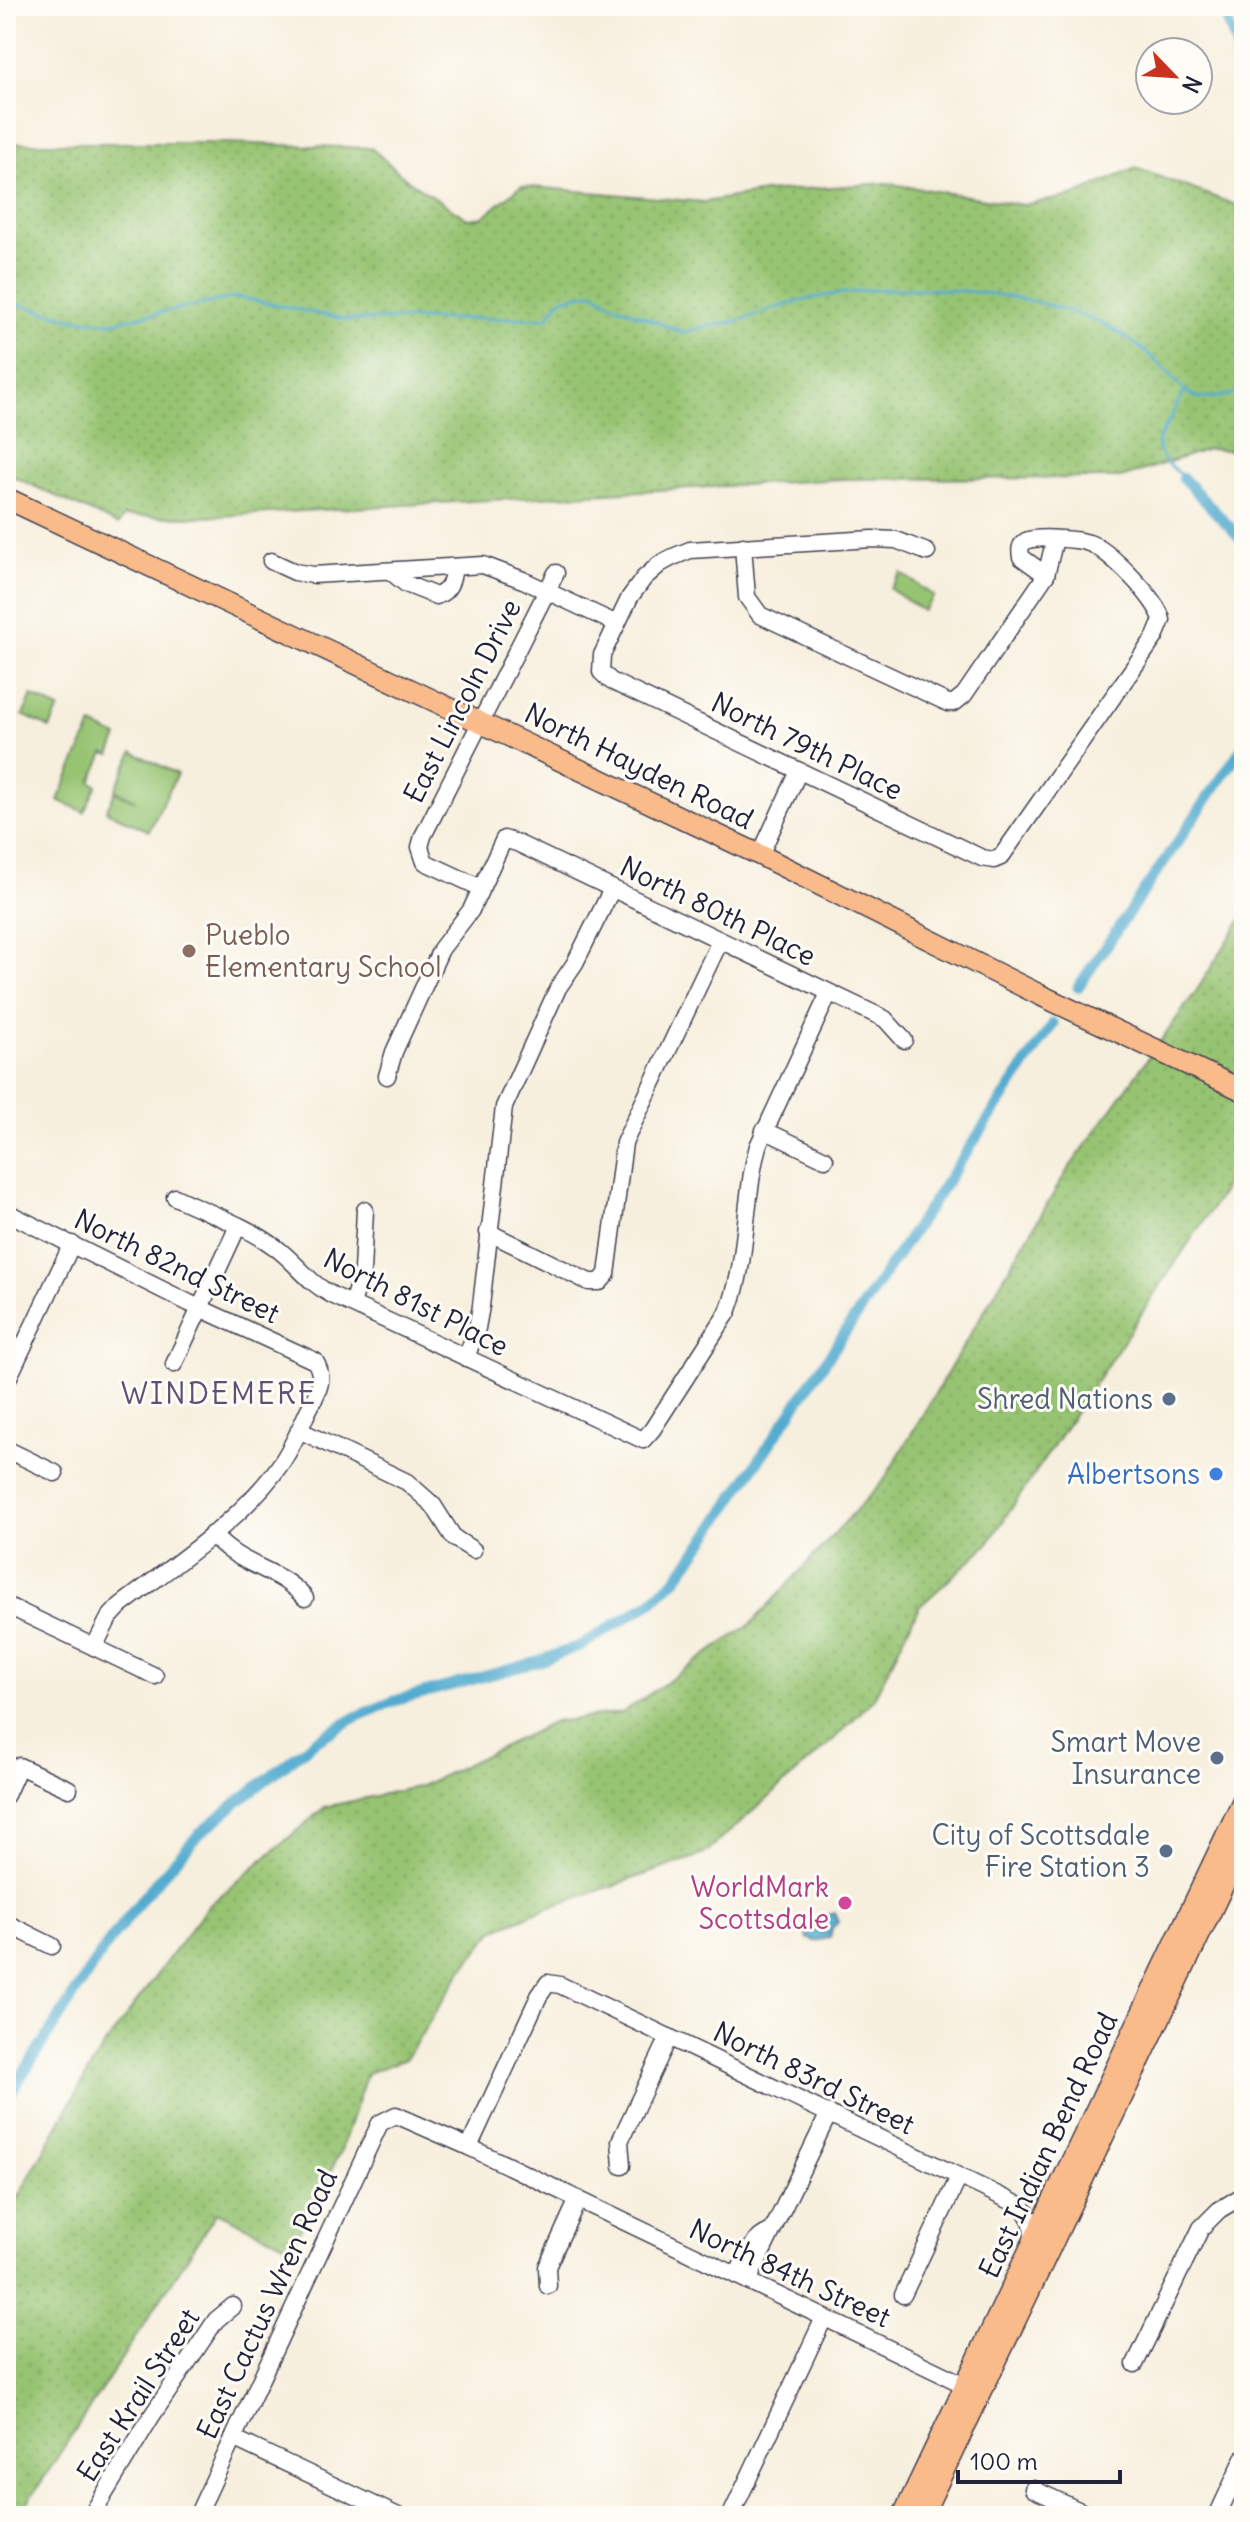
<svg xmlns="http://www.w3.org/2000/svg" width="1250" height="2522" font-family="Delius,sans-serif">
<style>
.grass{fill:url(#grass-dots);stroke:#5c7356;stroke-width:2}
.green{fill:#97c472;stroke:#5c7356;stroke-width:2}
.water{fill:url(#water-waves);stroke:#3a6685;stroke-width:2}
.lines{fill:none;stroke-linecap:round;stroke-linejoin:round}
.stream{stroke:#52abcf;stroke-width:3}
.canal{stroke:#52abcf;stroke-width:11}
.minor-casing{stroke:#424153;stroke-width:19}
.major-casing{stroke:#424153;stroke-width:23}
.minor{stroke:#fff;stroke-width:16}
.major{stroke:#fabb8b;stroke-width:20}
.education-dot{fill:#8d6e63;stroke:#fdfcf7;stroke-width:3}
.service-dot{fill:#5c6f8a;stroke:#fdfcf7;stroke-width:3}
.shop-dot{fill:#3f7fe0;stroke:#fdfcf7;stroke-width:3}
.hotel-dot{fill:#d1479c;stroke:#fdfcf7;stroke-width:3}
.labels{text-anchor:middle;stroke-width:6;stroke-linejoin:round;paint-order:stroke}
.street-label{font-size:28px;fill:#22223b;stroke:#fdfcf7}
.education-label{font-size:28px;fill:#785e54;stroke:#fdfcf7;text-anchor:start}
.service-label{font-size:28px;fill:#4e5e75;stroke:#fdfcf7;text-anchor:end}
.shop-label{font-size:28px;fill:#366cbe;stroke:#fdfcf7;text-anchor:end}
.hotel-label{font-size:28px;fill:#b23c85;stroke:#fdfcf7;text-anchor:end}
.neighbourhood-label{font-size:30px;letter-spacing:2px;fill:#605074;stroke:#fdfcf7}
</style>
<defs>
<pattern id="grass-dots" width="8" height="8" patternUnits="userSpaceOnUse" patternTransform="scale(2)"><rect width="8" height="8" fill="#97c472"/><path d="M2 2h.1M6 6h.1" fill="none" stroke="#82a864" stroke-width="1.8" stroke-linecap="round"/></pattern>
<pattern id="water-waves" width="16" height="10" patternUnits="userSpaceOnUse" patternTransform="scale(2)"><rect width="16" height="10" fill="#52abcf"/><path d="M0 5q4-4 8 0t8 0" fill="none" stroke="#448ba9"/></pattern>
</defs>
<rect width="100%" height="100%" fill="#fdfcf7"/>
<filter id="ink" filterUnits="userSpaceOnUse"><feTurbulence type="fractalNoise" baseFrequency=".0125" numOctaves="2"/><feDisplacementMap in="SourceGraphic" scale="16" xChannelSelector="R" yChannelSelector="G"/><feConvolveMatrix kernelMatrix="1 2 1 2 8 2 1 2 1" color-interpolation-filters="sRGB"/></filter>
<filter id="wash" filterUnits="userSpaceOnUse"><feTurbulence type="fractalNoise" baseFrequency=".006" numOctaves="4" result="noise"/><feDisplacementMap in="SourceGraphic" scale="32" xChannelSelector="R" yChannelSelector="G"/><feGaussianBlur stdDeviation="1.8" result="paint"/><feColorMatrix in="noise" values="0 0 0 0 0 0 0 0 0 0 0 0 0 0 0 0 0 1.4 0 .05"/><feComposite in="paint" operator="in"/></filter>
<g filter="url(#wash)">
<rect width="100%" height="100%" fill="#f7efdd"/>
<g class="grass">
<polygon points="6,143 224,143 371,148 409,181 468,219 483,217 521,186 704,202 764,192 886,183 1023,205 1073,196 1136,168 1236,205 1244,204 1244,451 1208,449 1121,478 843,479 201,517 124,516 118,525 6,473"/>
<polygon points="1244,915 1244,1155 1218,1199 987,1545 919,1607 873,1700 830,1743 704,1854 536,1912 494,1930 460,1973 406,2059 367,2073 340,2153 291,2247 217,2212 19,2516 6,2516 6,2218 99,2053 206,1908 325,1807 421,1786 554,1722 622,1713 752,1623 884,1480 1067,1171 1197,990"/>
</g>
<g class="green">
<polygon points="901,573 934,596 923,611 890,589"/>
<polygon points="32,696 59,709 50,728 23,715"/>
<polygon points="92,725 118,737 110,755 104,753 91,782 97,785 84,812 58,800"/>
<polygon points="133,752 177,774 149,831 106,811 115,792 136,801 115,790"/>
</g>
<polygon class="water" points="834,1913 838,1922 832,1928 830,1938 814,1941 807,1938 805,1931 825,1920 826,1916"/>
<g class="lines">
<g class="stream">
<path d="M6,301l68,18 38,3 125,-25 111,23 199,-2 14,-19 32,-7 24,14 67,27c19,-9 34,-7 53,-12 27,-8 54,-20 82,-24 84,-16 203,-9 281,26 22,10 43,25 60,42 11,10 22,27 36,32 14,4 34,-3 48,-6"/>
<polyline points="1183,478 1162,457 1157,442 1185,391"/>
</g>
<g class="canal">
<polyline points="1222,6 1236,45 1244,97"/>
<polyline points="1183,478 1244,542"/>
<polyline points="1078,987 1244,745"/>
<polyline points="6,2100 103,1950 145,1895 200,1833 239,1801 315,1741 358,1716 394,1701 537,1662 582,1645 650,1603 676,1579 707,1537 1053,1024"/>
</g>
</g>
</g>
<g filter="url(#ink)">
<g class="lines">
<defs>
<g id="minor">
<polyline points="743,546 747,597 760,615 948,703 954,703 964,695 1046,575 1055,539"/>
<path d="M927,552l-31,-12 -24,-1 -182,11 -17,7 -13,7 -16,14 -14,19 -28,58 -1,17 10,9 371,177 12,2 7,-3 154,-220 7,-17c-4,-20 -54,-71 -73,-77 -11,-4 -53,-7 -63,-2 -7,4 -6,10 -5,16l25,18"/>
<polyline points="271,561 295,572 313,575 483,565 523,580 617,624"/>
<path d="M390,571l16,13 30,12c14,-5 16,-15 18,-29"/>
<polyline points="760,855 799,771"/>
<polyline points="481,888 425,862 420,847 423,836 556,573"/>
<polyline points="387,1076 394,1052 441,949 471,910 504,839 517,843 885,1019 904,1040"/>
<polyline points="764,1130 825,1159"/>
<path d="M175,1197c33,16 70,28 100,50 21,15 32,35 57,48l311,145 9,-10 76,-118c21,-53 15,-112 30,-166l71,-153"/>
<path d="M6,1212l183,91 126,58c12,19 1,34 -8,52 -7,16 -15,34 -25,49 -38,57 -109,103 -162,144l-11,12 -15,29"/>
<polyline points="488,1232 589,1282 600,1282 607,1274 624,1143 720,941"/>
<polyline points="352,1304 362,1271 365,1210"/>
<polyline points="466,1358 477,1328 481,1306 504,1107 558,988 575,963 612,889"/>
<polyline points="174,1364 238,1226"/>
<polyline points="6,1383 72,1244"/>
<polyline points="299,1430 407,1482 433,1505 454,1538 473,1550"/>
<polyline points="6,1449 55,1473"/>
<path d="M212,1534c29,34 64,32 93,64"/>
<polyline points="6,1605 155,1676"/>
<polyline points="6,1795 19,1766 69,1789"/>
<polyline points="6,1923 52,1946"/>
<polyline points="469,2147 539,1996 548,1983 560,1985 1023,2207 1032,2222 1033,2241"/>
<polyline points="622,2166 620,2141 669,2037"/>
<path d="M737,2276c8,-17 15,-38 33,-44"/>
<polyline points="748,2281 829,2113"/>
<polyline points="548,2286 547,2267 578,2199"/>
<polyline points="903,2295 959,2177"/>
<polyline points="1135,2364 1201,2228 1219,2210 1244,2195"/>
<polyline points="233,2438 398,2516"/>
<polyline points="1033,2489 1091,2516"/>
<polyline points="732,2513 824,2318"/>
<polyline points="91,2516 151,2417 216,2320 233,2306"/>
<polyline points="197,2516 380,2123 396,2115 469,2147 973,2389"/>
<polyline points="1217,2516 1244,2458"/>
</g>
<g id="major">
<polyline points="6,498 760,855 1040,995 1244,1091"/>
<polyline points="903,2516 1244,1798"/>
<polyline points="922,2516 1244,1842"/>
</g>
</defs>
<use href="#minor" class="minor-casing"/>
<use href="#major" class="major-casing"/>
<use href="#minor" class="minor"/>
<use href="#major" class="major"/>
</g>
</g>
<circle class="education-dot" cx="189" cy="951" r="8"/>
<g class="service-dot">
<circle cx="1169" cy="1399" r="8"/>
<circle cx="1217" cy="1758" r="8"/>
<circle cx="1166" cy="1851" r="8"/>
</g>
<circle class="shop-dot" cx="1216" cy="1474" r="8"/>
<circle class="hotel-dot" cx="845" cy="1903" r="8"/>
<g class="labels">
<g class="street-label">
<text transform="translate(462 701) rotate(-63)" y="10">East Lincoln Drive</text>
<text transform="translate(807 746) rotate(26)" y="10">North 79th Place</text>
<text transform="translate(639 766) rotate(26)" y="10">North Hayden Road</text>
<text transform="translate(718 911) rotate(26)" y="10">North 80th Place</text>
<text transform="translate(177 1266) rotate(26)" y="10">North 82nd Street</text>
<text transform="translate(416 1302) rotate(27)" y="10">North 81st Place</text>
<text transform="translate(814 2078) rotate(26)" y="10">North 83rd Street</text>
<text transform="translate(1048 2145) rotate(-65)" y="10">East Indian Bend Road</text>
<text transform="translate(790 2273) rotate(25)" y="10">North 84th Street</text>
<text transform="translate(267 2304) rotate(-65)" y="10">East Cactus Wren Road</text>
<text transform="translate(138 2395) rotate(-57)" y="10">East Krail Street</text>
</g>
<g class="education-label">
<text x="205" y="945">Pueblo<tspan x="205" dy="32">Elementary School</tspan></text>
</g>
<g class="service-label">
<text x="1153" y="1409">Shred Nations</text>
<text x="1201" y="1752">Smart Move<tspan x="1201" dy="32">Insurance</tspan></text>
<text x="1150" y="1845">City of Scottsdale<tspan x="1150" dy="32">Fire Station 3</tspan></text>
</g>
<g class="shop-label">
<text x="1200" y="1484">Albertsons</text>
</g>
<g class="hotel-label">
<text x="829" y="1897">WorldMark<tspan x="829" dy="32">Scottsdale</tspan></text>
</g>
<g class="neighbourhood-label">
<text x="219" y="1404">WINDEMERE</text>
</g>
</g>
<rect width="1250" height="2522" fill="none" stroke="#fdfcf7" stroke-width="32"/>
<g transform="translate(1174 76) rotate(115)"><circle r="38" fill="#fdfcf7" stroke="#a5a5ac" stroke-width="2"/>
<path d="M0-6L14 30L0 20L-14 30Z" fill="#c8321e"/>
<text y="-12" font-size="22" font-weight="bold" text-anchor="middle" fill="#22223b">N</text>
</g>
<path d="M958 2470v12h162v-12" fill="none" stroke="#22223b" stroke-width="4"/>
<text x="970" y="2470" font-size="24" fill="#22223b" stroke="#fdfcf7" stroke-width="6" paint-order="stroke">100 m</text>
</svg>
